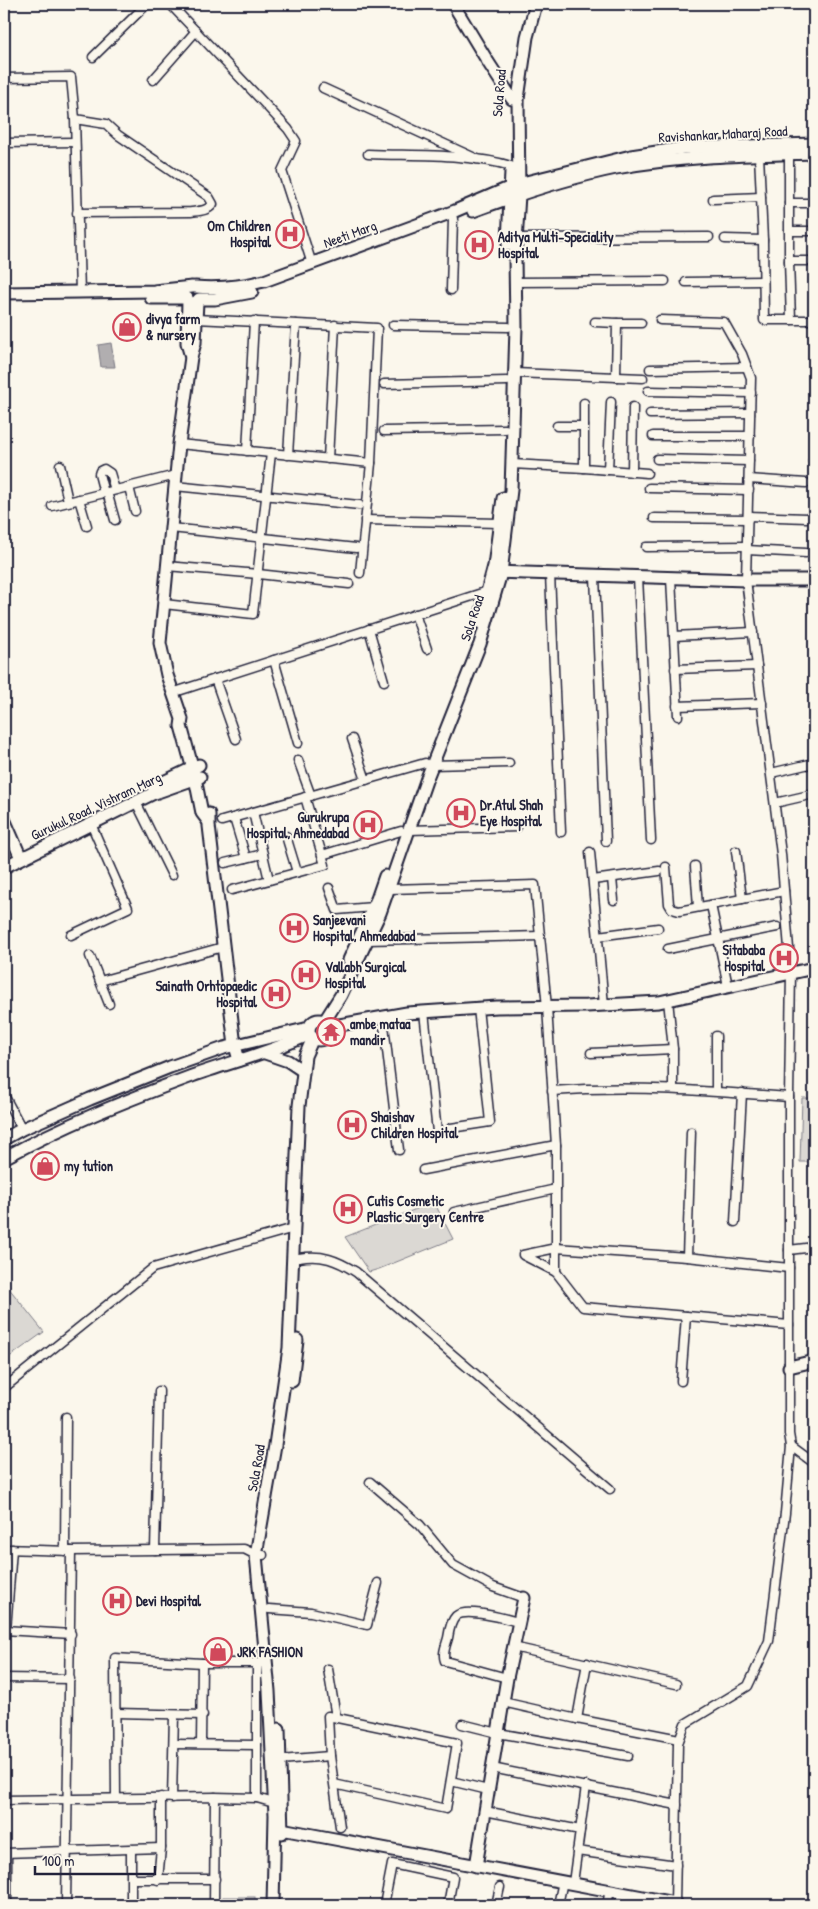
<svg xmlns="http://www.w3.org/2000/svg" width="818" height="1909" font-family="'Patrick Hand',sans-serif">
<style>
.green{fill:#dbd8d3;stroke:#7e7d87}
.water{fill:#b1aeb0;stroke:#787681}
.lines{fill:none;stroke-linecap:round;stroke-linejoin:round}
.street-casing{stroke:#22223b;stroke-width:11}
.secondary-casing{stroke:#22223b;stroke-width:15}
.street{stroke:#fbf7ec;stroke-width:8}
.secondary{stroke:#fbf7ec;stroke-width:11}
.labels{text-anchor:middle;stroke-width:4;stroke-linejoin:round;paint-order:stroke}
.street-label{font-size:14px;fill:#22223b;stroke:#fbf7ec}
.poi-label{font-size:14px;font-weight:bold;fill:#22223b;stroke:#fbf7ec;text-anchor:start}
</style>
<rect width="100%" height="100%" fill="#fbf7ec"/>
<filter id="ink" filterUnits="userSpaceOnUse"><feTurbulence type="fractalNoise" baseFrequency=".02" numOctaves="2"/><feDisplacementMap in="SourceGraphic" scale="10" xChannelSelector="R" yChannelSelector="G"/><feConvolveMatrix kernelMatrix="1 2 1 2 8 2 1 2 1" color-interpolation-filters="sRGB"/></filter>
<g filter="url(#ink)">
<g class="green">
<polygon points="802,1098 814,1098 814,1162 800,1162"/>
<polygon points="434,1202 453,1239 379,1269 369,1272 345,1237"/>
<polygon points="4,1282 44,1332 4,1361 4,1281"/>
<rect x="223" y="1897" width="32" height="8"/>
</g>
<polygon class="water" points="111,343 115,367 101,367 98,345"/>
<g class="lines">
<defs>
<g id="street">
<polyline points="170,4 263,102 288,129 296,141 282,171 312,264"/>
<polyline points="93,57 147,4"/>
<polyline points="4,78 71,77 75,119 80,292"/>
<polyline points="153,80 196,31"/>
<polyline points="323,88 477,159"/>
<path d="M75,119l31,5 12,11 91,62 4,7c-5,7 -14,7 -22,8l-114,1"/>
<polyline points="4,143 75,142"/>
<path d="M368,154c45,2 100,-1 143,12"/>
<polyline points="789,154 789,261 791,320"/>
<polyline points="713,199 761,197"/>
<polyline points="789,203 814,203"/>
<polyline points="789,231 814,231"/>
<polyline points="516,238 709,237"/>
<polyline points="725,239 763,240 759,155"/>
<polyline points="763,240 764,320 814,320"/>
<polyline points="789,261 814,261"/>
<polyline points="515,282 665,281"/>
<polyline points="686,282 762,281"/>
<polyline points="451,290 453,219"/>
<polyline points="196,319 377,328 371,463 360,573"/>
<polyline points="660,320 724,322 742,354 751,378 746,580 781,854 791,972 789,1097 789,1434 791,1446 785,1513 769,1641 748,1686 685,1724 678,1743 675,1905"/>
<polyline points="595,322 617,323 616,377"/>
<polyline points="617,323 641,323"/>
<polyline points="393,325 508,327"/>
<polyline points="650,369 747,367"/>
<polyline points="514,373 643,378"/>
<polyline points="384,384 507,381"/>
<polyline points="648,391 751,393"/>
<polyline points="584,403 584,468 647,473"/>
<polyline points="650,414 750,413"/>
<polyline points="557,426 584,426"/>
<polyline points="384,431 505,429"/>
<polyline points="653,436 750,436"/>
<polyline points="179,444 371,463"/>
<polyline points="247,451 254,321"/>
<polyline points="288,455 296,324"/>
<polyline points="328,459 335,325"/>
<polyline points="657,459 749,461"/>
<polyline points="813,461 814,462"/>
<polyline points="512,464 584,468"/>
<polyline points="60,465 68,501"/>
<polyline points="608,470 611,402"/>
<polyline points="632,472 633,407"/>
<polyline points="749,479 806,483"/>
<polyline points="175,486 359,505"/>
<polyline points="129,487 135,511"/>
<polyline points="649,488 749,490"/>
<polyline points="107,492 115,520"/>
<polyline points="104,493 99,474 100,471 104,469 110,473 115,490"/>
<polyline points="79,499 87,526"/>
<polyline points="52,506 176,475"/>
<polyline points="748,516 807,518"/>
<polyline points="654,518 748,519"/>
<polyline points="365,520 499,523"/>
<polyline points="171,528 356,548"/>
<polyline points="646,547 747,546"/>
<polyline points="747,550 806,553"/>
<polyline points="167,566 258,574 349,584"/>
<polyline points="550,574 561,832"/>
<polyline points="595,576 606,841"/>
<polyline points="638,577 651,840"/>
<polyline points="671,578 678,716"/>
<polyline points="164,604 253,614 271,453"/>
<polyline points="415,614 427,649"/>
<polyline points="369,629 384,681"/>
<polyline points="674,636 753,632"/>
<polyline points="274,660 298,743"/>
<polyline points="675,669 757,666"/>
<polyline points="215,679 236,739"/>
<polyline points="172,693 488,591"/>
<polyline points="677,706 762,703"/>
<polyline points="352,739 366,780"/>
<polyline points="298,760 311,796"/>
<polyline points="432,765 509,763"/>
<polyline points="771,773 814,763"/>
<polyline points="136,802 172,875"/>
<polyline points="775,803 814,794"/>
<polyline points="253,812 269,880"/>
<polyline points="234,818 246,858"/>
<polyline points="222,821 425,763"/>
<polyline points="409,830 517,827"/>
<polyline points="286,836 297,872"/>
<polyline points="736,851 742,899"/>
<polyline points="590,852 604,1005"/>
<polyline points="322,855 401,831"/>
<polyline points="225,863 263,854"/>
<polyline points="695,866 698,907"/>
<polyline points="666,867 669,904 672,909 679,911 784,891"/>
<polyline points="612,878 614,900"/>
<polyline points="593,880 659,871"/>
<polyline points="329,888 337,910 373,907"/>
<polyline points="389,889 535,885 547,1007 556,1145 556,1272"/>
<polyline points="232,890 325,865 305,797"/>
<polyline points="711,905 728,986"/>
<polyline points="71,935 128,908 91,824"/>
<polyline points="598,936 658,928"/>
<polyline points="367,940 540,936"/>
<polyline points="668,949 777,927"/>
<polyline points="90,956 109,1004"/>
<polyline points="100,981 223,947"/>
<polyline points="668,1000 673,1049 673,1088"/>
<polyline points="424,1012 437,1132 443,1132"/>
<polyline points="383,1017 399,1150"/>
<polyline points="716,1036 716,1091"/>
<polyline points="591,1053 673,1049"/>
<path d="M552,1091c79,-6 158,0 237,6"/>
<polyline points="4,1095 22,1129"/>
<polyline points="451,1128 490,1122 478,1008"/>
<polyline points="423,1170 556,1145"/>
<polyline points="454,1212 556,1189"/>
<polyline points="735,1222 742,1093"/>
<polyline points="789,1250 814,1247"/>
<polyline points="687,1257 691,1132"/>
<path d="M299,1258c23,-4 38,2 57,14l254,217"/>
<polyline points="789,1268 687,1257 556,1248 523,1255 556,1272 583,1307 789,1325"/>
<polyline points="681,1381 686,1316"/>
<polyline points="4,1388 153,1268 294,1228"/>
<polyline points="791,1446 814,1463"/>
<polyline points="370,1482 420,1525 453,1565 493,1587 524,1598"/>
<polyline points="4,1549 71,1551 244,1549 256,1555 263,1555"/>
<polyline points="155,1550 159,1391"/>
<polyline points="65,1551 66,1417"/>
<polyline points="269,1609 311,1612 367,1625 378,1583"/>
<polyline points="4,1630 71,1634"/>
<polyline points="6,1630 12,1549"/>
<polyline points="513,1647 676,1684"/>
<polyline points="328,1669 336,1717"/>
<polyline points="4,1678 70,1679"/>
<path d="M507,1678l-62,-17c-3,-7 1,-16 3,-23 1,-7 3,-17 8,-22 11,-9 49,3 63,6"/>
<polyline points="503,1702 577,1719 679,1739"/>
<polyline points="116,1713 203,1715"/>
<polyline points="577,1719 587,1663"/>
<polyline points="462,1724 498,1733 628,1756"/>
<polyline points="201,1743 202,1663"/>
<polyline points="174,1744 257,1745"/>
<polyline points="280,1760 330,1756"/>
<polyline points="492,1768 677,1805"/>
<polyline points="451,1781 488,1790"/>
<polyline points="334,1784 446,1809 457,1743 328,1716 330,1756 340,1827"/>
<polyline points="116,1797 115,1658 202,1663 266,1663"/>
<polyline points="172,1798 174,1715"/>
<polyline points="257,1798 257,1667"/>
<polyline points="4,1800 215,1797 257,1798 274,1803"/>
<polyline points="485,1811 580,1830"/>
<polyline points="131,1850 131,1905"/>
<polyline points="577,1851 676,1865"/>
<polyline points="4,1853 161,1848"/>
<polyline points="7,1853 7,1905"/>
<polyline points="132,1879 215,1879"/>
<polyline points="158,1880 161,1848 161,1797"/>
<polyline points="573,1883 586,1786"/>
<polyline points="66,1905 71,1551"/>
<polyline points="214,1905 215,1797"/>
<polyline points="384,1905 392,1864 453,1877 448,1905"/>
<polyline points="496,1905 500,1887"/>
<polyline points="558,1905 563,1881"/>
<polyline points="607,1905 610,1890"/>
</g>
<g id="secondary">
<polyline points="453,4 488,62 512,99 518,99"/>
<path d="M473,211c46,-17 94,-33 143,-43 65,-12 132,-13 198,-15"/>
<polyline points="508,245 511,171"/>
<path d="M195,287c25,2 45,0 69,-6l191,-70 63,-27 113,-28 52,-8 131,-4"/>
<polyline points="4,293 154,291 192,287"/>
<polyline points="151,298 187,298"/>
<polyline points="199,299 215,299 252,292"/>
<polyline points="188,300 187,343 191,357"/>
<polyline points="197,301 195,343 191,357 179,444 160,643 167,675 182,719 181,726 194,773 202,813 208,821"/>
<polyline points="494,572 746,580 814,580"/>
<polyline points="479,622 494,566 503,498"/>
<polyline points="153,787 199,765"/>
<polyline points="209,814 209,826 235,1046 239,1060"/>
<polyline points="4,819 21,858"/>
<polyline points="4,867 152,794 200,777"/>
<polyline points="349,960 377,899 385,876"/>
<circle cx="319" cy="1030" r="10"/>
<polyline points="324,1022 341,995 380,913 427,778 480,644 501,573 511,490 513,426 516,327 515,257 519,195 518,99 527,37 536,4"/>
<polyline points="328,1027 407,1013 497,1007 587,1006 659,1002 814,968"/>
<polyline points="265,1053 288,1061 303,1071"/>
<polyline points="4,1139 22,1129 90,1099 170,1067 224,1048 309,1028"/>
<path d="M4,1158c60,-33 123,-58 188,-82 39,-14 80,-24 118,-42"/>
<polyline points="789,1367 814,1361"/>
<polyline points="292,1381 297,1340"/>
<polyline points="279,1729 282,1833"/>
<polyline points="276,1828 675,1903"/>
<polyline points="476,1866 507,1678 524,1598"/>
<polyline points="273,1905 275,1815 269,1691 256,1555 275,1445 289,1348 299,1106 305,1056 313,1038"/>
</g>
</defs>
<use href="#street" class="street-casing"/>
<use href="#secondary" class="secondary-casing"/>
<use href="#street" class="street"/>
<use href="#secondary" class="secondary"/>
</g>
</g>
<defs>
<symbol id="hospital-ring" viewBox="-11 -11 22 22"><circle r="9.5" fill="#fbf7ec" stroke="#d1495b" stroke-width="1.5"/><path d="M-5-5h3v3.5h4V-5h3V5h-3V1.5h-4V5h-3Z" fill="#d1495b"/></symbol>
<symbol id="shop-ring" viewBox="-11 -11 22 22"><circle r="9.5" fill="#fbf7ec" stroke="#d1495b" stroke-width="1.5"/><path d="M-5-2.5h2.3a2.7 3.5 0 0 1 5.4 0H5L5.5 6h-11ZM-1.5-2.5h3a1.5 2.3 0 0 0-3 0Z" fill="#d1495b"/></symbol>
<symbol id="temple-ring" viewBox="-11 -11 22 22"><circle r="9.5" fill="#fbf7ec" stroke="#d1495b" stroke-width="1.5"/><path d="M0-6L5-2H3V0L6.5 2.5H4V6H1.5V3h-3V6H-4V2.5H-6.5L-3 0V-2H-5Z" fill="#d1495b"/></symbol>
</defs>
<g fill-rule="evenodd">
<use href="#hospital-ring" x="274" y="218" width="32" height="32"/>
<use href="#hospital-ring" x="463" y="229" width="32" height="32"/>
<use href="#shop-ring" x="111" y="311" width="32" height="32"/>
<use href="#hospital-ring" x="445" y="797" width="32" height="32"/>
<use href="#hospital-ring" x="352" y="809" width="32" height="32"/>
<use href="#hospital-ring" x="278" y="912" width="32" height="32"/>
<use href="#hospital-ring" x="768" y="942" width="32" height="32"/>
<use href="#hospital-ring" x="290" y="959" width="32" height="32"/>
<use href="#hospital-ring" x="260" y="978" width="32" height="32"/>
<use href="#temple-ring" x="315" y="1016" width="32" height="32"/>
<use href="#hospital-ring" x="336" y="1109" width="32" height="32"/>
<use href="#shop-ring" x="29" y="1150" width="32" height="32"/>
<use href="#hospital-ring" x="332" y="1193" width="32" height="32"/>
<use href="#hospital-ring" x="101" y="1585" width="32" height="32"/>
<use href="#shop-ring" x="202" y="1636" width="32" height="32"/>
</g>
<g class="labels">
<g class="street-label">
<text transform="translate(499 93) rotate(-85)" y="5">Sola Road</text>
<text transform="translate(723 134) rotate(-3)" y="5">Ravishankar Maharaj Road</text>
<text transform="translate(350 234) rotate(-20)" y="5">Neeti Marg</text>
<text transform="translate(472 618) rotate(-72)" y="5">Sola Road</text>
<text transform="translate(96 806) rotate(-25)" y="5">Gurukul Road, Vishram Marg</text>
<text transform="translate(256 1468) rotate(-80)" y="5">Sola Road</text>
</g>
<g class="poi-label">
<text x="271" y="231" text-anchor="end">Om Children<tspan x="271" dy="16">Hospital</tspan></text>
<text x="498" y="242">Aditya Multi-Speciality<tspan x="498" dy="16">Hospital</tspan></text>
<text x="146" y="324">divya farm<tspan x="146" dy="16">&amp; nursery</tspan></text>
<text x="480" y="810">Dr.Atul Shah<tspan x="480" dy="16">Eye Hospital</tspan></text>
<text x="349" y="822" text-anchor="end">Gurukrupa<tspan x="349" dy="16">Hospital, Ahmedabad</tspan></text>
<text x="313" y="925">Sanjeevani<tspan x="313" dy="16">Hospital, Ahmedabad</tspan></text>
<text x="765" y="955" text-anchor="end">Sitababa<tspan x="765" dy="16">Hospital</tspan></text>
<text x="325" y="972">Vallabh Surgical<tspan x="325" dy="16">Hospital</tspan></text>
<text x="257" y="991" text-anchor="end">Sainath Orhtopaedic<tspan x="257" dy="16">Hospital</tspan></text>
<text x="350" y="1029">ambe mataa<tspan x="350" dy="16">mandir</tspan></text>
<text x="371" y="1122">Shaishav<tspan x="371" dy="16">Children Hospital</tspan></text>
<text x="64" y="1171">my tution</text>
<text x="367" y="1206">Cutis Cosmetic<tspan x="367" dy="16">Plastic Surgery Centre</tspan></text>
<text x="136" y="1606">Devi Hospital</text>
<text x="237" y="1657">JRK FASHION</text>
</g>
</g>
<rect width="818" height="1909" fill="none" stroke="#fbf7ec" stroke-width="20"/>
<rect x="10" y="10" width="798" height="1889" fill="none" stroke="#22223b" stroke-width="2" filter="url(#ink)"/>
<path d="M35 1866v8h120v-8" fill="none" stroke="#22223b" stroke-width="2.5"/>
<text x="42" y="1866" font-size="15" fill="#22223b" stroke="#fbf7ec" stroke-width="4" paint-order="stroke">100 m</text>
</svg>
